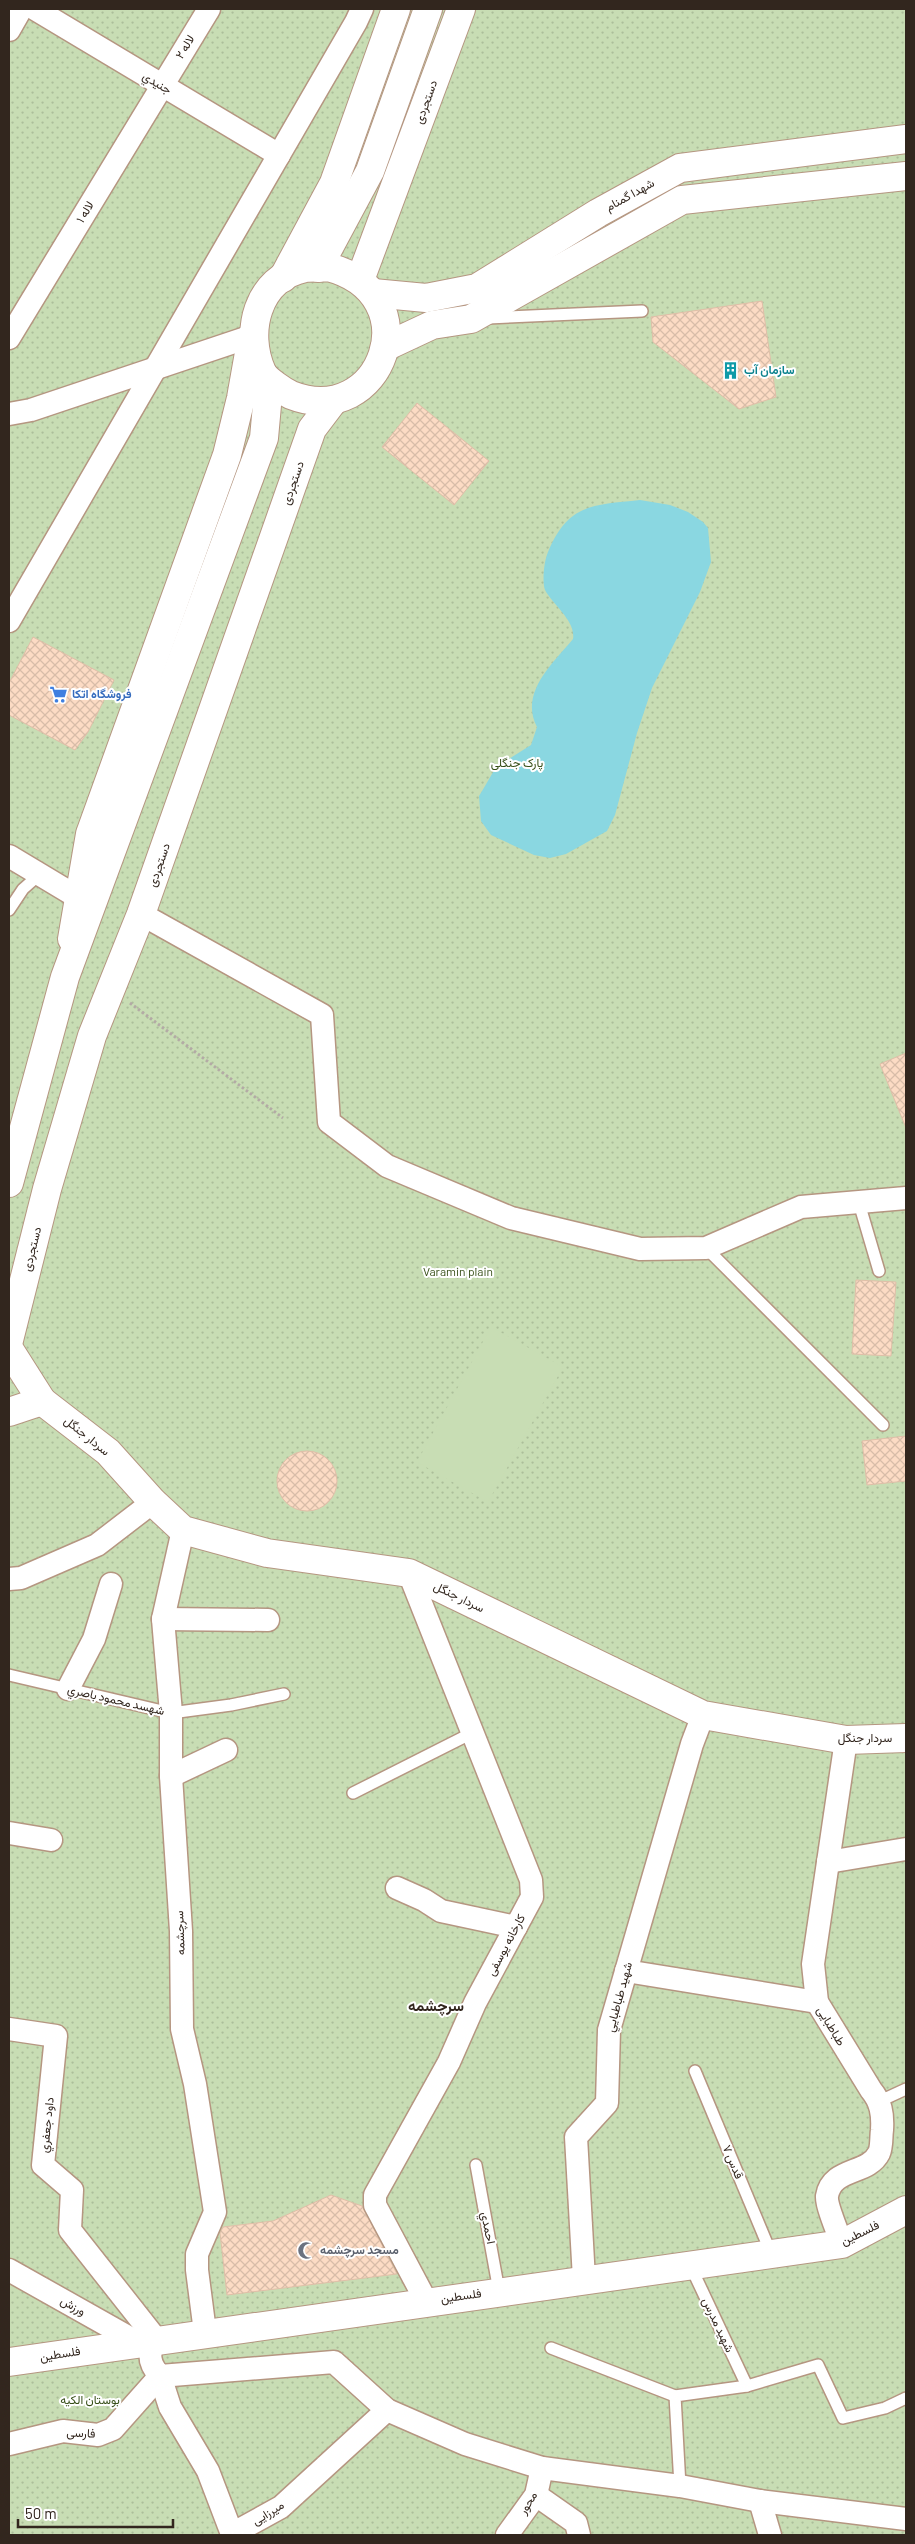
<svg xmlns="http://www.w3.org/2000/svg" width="915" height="2544" font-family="Barlow,Vazirmatn,sans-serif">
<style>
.park{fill:url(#park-dots)}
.pitch{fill:#c8ddb4}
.water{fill:#8ad7e1}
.building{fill:url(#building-cross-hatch);stroke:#dfbfa8}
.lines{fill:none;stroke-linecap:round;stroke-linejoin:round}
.service-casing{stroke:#b59681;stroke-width:14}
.minor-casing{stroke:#b59681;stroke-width:25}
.tertiary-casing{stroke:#b59681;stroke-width:30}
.secondary-casing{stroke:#b59681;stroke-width:30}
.primary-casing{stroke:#b59681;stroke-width:30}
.path{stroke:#b3aaa5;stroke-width:3;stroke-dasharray:2.5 2.5;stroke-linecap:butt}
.service{stroke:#fff;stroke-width:11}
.minor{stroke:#fff;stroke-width:22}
.tertiary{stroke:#fff;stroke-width:28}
.secondary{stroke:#fff;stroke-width:28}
.primary{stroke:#fff;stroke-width:28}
.labels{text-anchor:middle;stroke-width:4;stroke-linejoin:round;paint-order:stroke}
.street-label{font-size:12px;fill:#32261e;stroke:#fff}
.culture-label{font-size:12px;font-weight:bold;fill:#0d838f;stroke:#fff;text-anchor:start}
.shop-label{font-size:12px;font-weight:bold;fill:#366cbe;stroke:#fff;text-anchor:start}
.park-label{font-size:12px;fill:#364e17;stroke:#fff}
.worship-label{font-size:12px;font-weight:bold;fill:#5b616d;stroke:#fff;text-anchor:start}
.quarter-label{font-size:15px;font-weight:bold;fill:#32261e;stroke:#fff}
</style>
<defs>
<pattern id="park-dots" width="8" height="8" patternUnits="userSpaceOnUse" patternTransform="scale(1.25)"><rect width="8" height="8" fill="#c8ddb4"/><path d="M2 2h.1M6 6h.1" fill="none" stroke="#acbe9a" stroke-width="1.8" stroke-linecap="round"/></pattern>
<pattern id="building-cross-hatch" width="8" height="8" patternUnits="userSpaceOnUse" patternTransform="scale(1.25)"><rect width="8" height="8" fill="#fcdbc4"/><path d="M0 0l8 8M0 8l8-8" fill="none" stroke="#d8bca8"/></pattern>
</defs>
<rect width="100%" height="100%" fill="#fef7f3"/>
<rect class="park" x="9" y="9" width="897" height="2526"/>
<polygon class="pitch" points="491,1327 563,1367 488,1502 417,1462"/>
<path class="water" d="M640,500l30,5 18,7 15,10 5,6 3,34 -11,30 -48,96 -15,45 -22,82 -8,16 -41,23 -16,4 -16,-3 -43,-20 -10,-14 -2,-25 6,-10 11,-19 35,-22 6,-18c-18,-34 16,-64 36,-88 3,-18 -20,-34 -28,-49 -3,-8 -1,-29 3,-38 20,-48 44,-47 92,-52z"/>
<g class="building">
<polygon points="762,301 776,397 739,409 653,342 651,317"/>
<polygon points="417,403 489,461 454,505 382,447"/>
<polygon points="33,637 114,680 88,732 75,750 9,715 9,683"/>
<polygon points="906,1053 906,1128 880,1064"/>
<polygon points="856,1280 896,1282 891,1356 852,1354"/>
<polygon points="906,1436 906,1481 867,1485 862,1441"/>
<circle cx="307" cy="1481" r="30"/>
<polygon points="331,2195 362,2206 397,2274 227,2295 220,2233 223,2227 273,2221"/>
</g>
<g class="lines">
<defs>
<g id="service">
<polyline points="488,318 642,311"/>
<polyline points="9,910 23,889 40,874"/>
<polyline points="859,1203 879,1271"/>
<polyline points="706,1248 883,1425"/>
<polyline points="9,1675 171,1713 231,1705 284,1694"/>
<polyline points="353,1793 472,1733"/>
<polyline points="695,2071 771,2253"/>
<polyline points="880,2101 906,2089"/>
<polyline points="476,2165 499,2291"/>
<polyline points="690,2265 747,2386"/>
<polyline points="551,2348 675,2396"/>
<polyline points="680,2486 675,2396 747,2386 818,2365 843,2418 885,2408 906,2398"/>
</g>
<g id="minor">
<polyline points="35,9 279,155"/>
<polyline points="9,30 21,9"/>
<polyline points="9,338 209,9"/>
<polyline points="9,414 31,410 252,336"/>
<polyline points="9,621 356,22 362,9"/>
<polyline points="9,856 79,898"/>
<polyline points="141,914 322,1015 329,1122 387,1166 511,1218 640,1249 706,1248 801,1207 906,1198"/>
<polyline points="183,1530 163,1619 171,1713 171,1776 181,1931 182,2029 195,2084 215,2212 197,2254 197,2270 205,2332"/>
<polyline points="409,1573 531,1880 532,1897 475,2003 449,2062 375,2195 375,2205 426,2301"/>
<polyline points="9,1579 21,1578 97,1545 153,1502"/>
<polyline points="163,1619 268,1620"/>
<polyline points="68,1689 94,1639 111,1584"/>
<polyline points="171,1776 226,1750"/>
<polyline points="9,1833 51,1840"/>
<polyline points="828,1862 906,1849"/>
<polyline points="397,1888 424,1900 441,1911 516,1927"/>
<polyline points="626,1971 817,2002"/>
<path d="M9,2029l47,7 -13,129 29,25 -2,40 86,109c-9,14 -7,25 4,37l174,-14 53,48 78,34 77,24 138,18 80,15 146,18"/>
<path d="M842,2244c-4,-11 -16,-39 -15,-48 5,-29 41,-21 52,-43 3,-6 2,-17 3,-23 1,-16 -1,-28 -11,-40l-54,-88 -4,-38 33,-224"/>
<polyline points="9,2270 137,2342"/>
<polyline points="584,2279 576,2137 607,2103 609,2030 692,1744 703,1715"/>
<polyline points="160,2376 170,2407 208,2471 232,2534 281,2507 387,2410"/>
<polyline points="9,2444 63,2431 98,2435 113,2429 160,2376"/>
<polyline points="536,2495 576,2523 579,2535"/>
<polyline points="760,2501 770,2535"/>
<polyline points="507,2535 536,2495 542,2468"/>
</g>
<g id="tertiary">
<polyline points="283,278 334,183 396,9"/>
<polyline points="373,293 426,298 477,288 598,213 680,168 906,139"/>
<polyline points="385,347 432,325 471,319 682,200 906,176"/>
<polyline points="72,939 90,834 227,455 241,398 252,336"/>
<polyline points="9,1349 42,1401 9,1412"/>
<polyline points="42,1401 108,1452 153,1502 183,1530 267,1553 409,1573 703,1715 846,1740 906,1738"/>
</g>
<polyline id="secondary" points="9,2362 842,2244 906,2210"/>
<g id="primary">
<path d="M328,267c104,27 54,164 -37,128 -8,-4 -25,-15 -29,-23 -18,-40 -5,-94 43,-104 7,-1 15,0 23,-1z"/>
<polyline points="318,268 370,171 428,9"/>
<polyline points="360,280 461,9"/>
<polyline points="9,1183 65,977 264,438 267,405 263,374"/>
<polyline points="9,1340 47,1189 92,1036 141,914 312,429 334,400"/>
</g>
</defs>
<use href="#service" class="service-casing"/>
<use href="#minor" class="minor-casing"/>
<use href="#tertiary" class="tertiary-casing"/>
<use href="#secondary" class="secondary-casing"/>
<use href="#primary" class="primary-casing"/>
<polyline class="path" points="130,1003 283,1118"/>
<use href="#service" class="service"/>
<use href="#minor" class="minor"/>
<use href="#tertiary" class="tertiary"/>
<use href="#secondary" class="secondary"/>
<use href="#primary" class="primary"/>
</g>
<defs>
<symbol id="building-bare" viewBox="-9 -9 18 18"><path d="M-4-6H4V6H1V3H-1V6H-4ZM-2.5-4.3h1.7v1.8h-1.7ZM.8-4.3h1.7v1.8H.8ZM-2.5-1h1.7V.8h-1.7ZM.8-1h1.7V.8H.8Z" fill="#0f9aa8" stroke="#fff" stroke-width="2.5" paint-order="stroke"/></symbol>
<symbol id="supermarket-bare" viewBox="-9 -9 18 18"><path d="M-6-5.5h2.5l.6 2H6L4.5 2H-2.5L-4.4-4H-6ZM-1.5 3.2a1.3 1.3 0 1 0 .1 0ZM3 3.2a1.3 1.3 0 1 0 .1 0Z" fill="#3f7fe0" stroke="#fff" stroke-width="2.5" paint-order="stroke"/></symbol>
<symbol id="mosque-bare" viewBox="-9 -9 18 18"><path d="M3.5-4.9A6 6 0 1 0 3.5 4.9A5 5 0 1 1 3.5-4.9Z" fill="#6b7280" stroke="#fff" stroke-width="2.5" paint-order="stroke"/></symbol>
</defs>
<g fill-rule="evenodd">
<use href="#building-bare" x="718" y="358" width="25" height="25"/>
<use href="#supermarket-bare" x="46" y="682" width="25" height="25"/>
<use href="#mosque-bare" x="294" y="2238" width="25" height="25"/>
</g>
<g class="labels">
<g class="street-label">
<text transform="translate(185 47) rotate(-59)" y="4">لاله ۲</text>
<text transform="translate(157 83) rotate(31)" y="4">جنيدي</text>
<text transform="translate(426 102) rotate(-70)" y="4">دستجردی</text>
<text transform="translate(630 195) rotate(-29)" y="4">شهدا گمنام</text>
<text transform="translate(85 212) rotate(-59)" y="4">لاله ۱</text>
<text transform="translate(293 483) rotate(-71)" y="4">دستجردی</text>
<text transform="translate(159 865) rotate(-71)" y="4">دستجردی</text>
<text transform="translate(32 1249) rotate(-76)" y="4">دستجردی</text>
<text transform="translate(87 1436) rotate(39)" y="4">سردار جنگل</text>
<text transform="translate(459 1597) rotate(26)" y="4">سردار جنگل</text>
<text transform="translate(116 1700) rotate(13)" y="4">شهسد محمود باصري</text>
<text x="865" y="1742">سردار جنگل</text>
<text transform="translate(180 1933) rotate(-92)" y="4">سرچشمه</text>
<text transform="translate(506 1945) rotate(-62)" y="4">کارخانه یوسفی</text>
<text transform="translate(619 1997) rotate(-75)" y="4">شهيد طباطبايي</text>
<text transform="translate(831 2026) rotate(59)" y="4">طباطبایی</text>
<text transform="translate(47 2125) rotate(-84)" y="4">داود جعفري</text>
<text transform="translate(733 2162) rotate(67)" y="4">قدس ۷</text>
<text transform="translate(488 2228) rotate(79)" y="4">احمدي</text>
<text transform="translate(860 2233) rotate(-26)" y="4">فلسطین</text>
<text transform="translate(461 2296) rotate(-8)" y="4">فلسطین</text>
<text transform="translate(73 2306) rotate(29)" y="4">ورزش</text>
<text transform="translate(718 2325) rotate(65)" y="4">شهيد مدرس</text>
<text transform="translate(60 2354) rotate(-9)" y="4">فلسطین</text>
<text transform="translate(81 2433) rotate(3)" y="4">فارسی</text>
<text transform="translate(528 2503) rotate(-58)" y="4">محور</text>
<text transform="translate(268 2513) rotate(-32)" y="4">میرزایی</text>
</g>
<g class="culture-label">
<text x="744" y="374">سازمان آب</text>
</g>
<g class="shop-label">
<text x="72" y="698">فروشگاه اتکا</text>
</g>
<g class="park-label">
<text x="517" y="767">پارک جنگلی</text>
<text x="458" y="1276">Varamin plain</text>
<text x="90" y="2404">بوستان الکیه</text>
</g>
<g class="worship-label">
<text x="320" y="2254">مسجد سرچشمه</text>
</g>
<g class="quarter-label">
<text x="436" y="2011">سرچشمه</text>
</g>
</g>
<rect width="915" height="2544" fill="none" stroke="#32261e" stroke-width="20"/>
<path d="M18 2519v8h155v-8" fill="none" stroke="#32261e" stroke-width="2.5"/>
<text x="25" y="2519" font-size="15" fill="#32261e" stroke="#ffffff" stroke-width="4" paint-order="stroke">50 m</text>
</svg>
